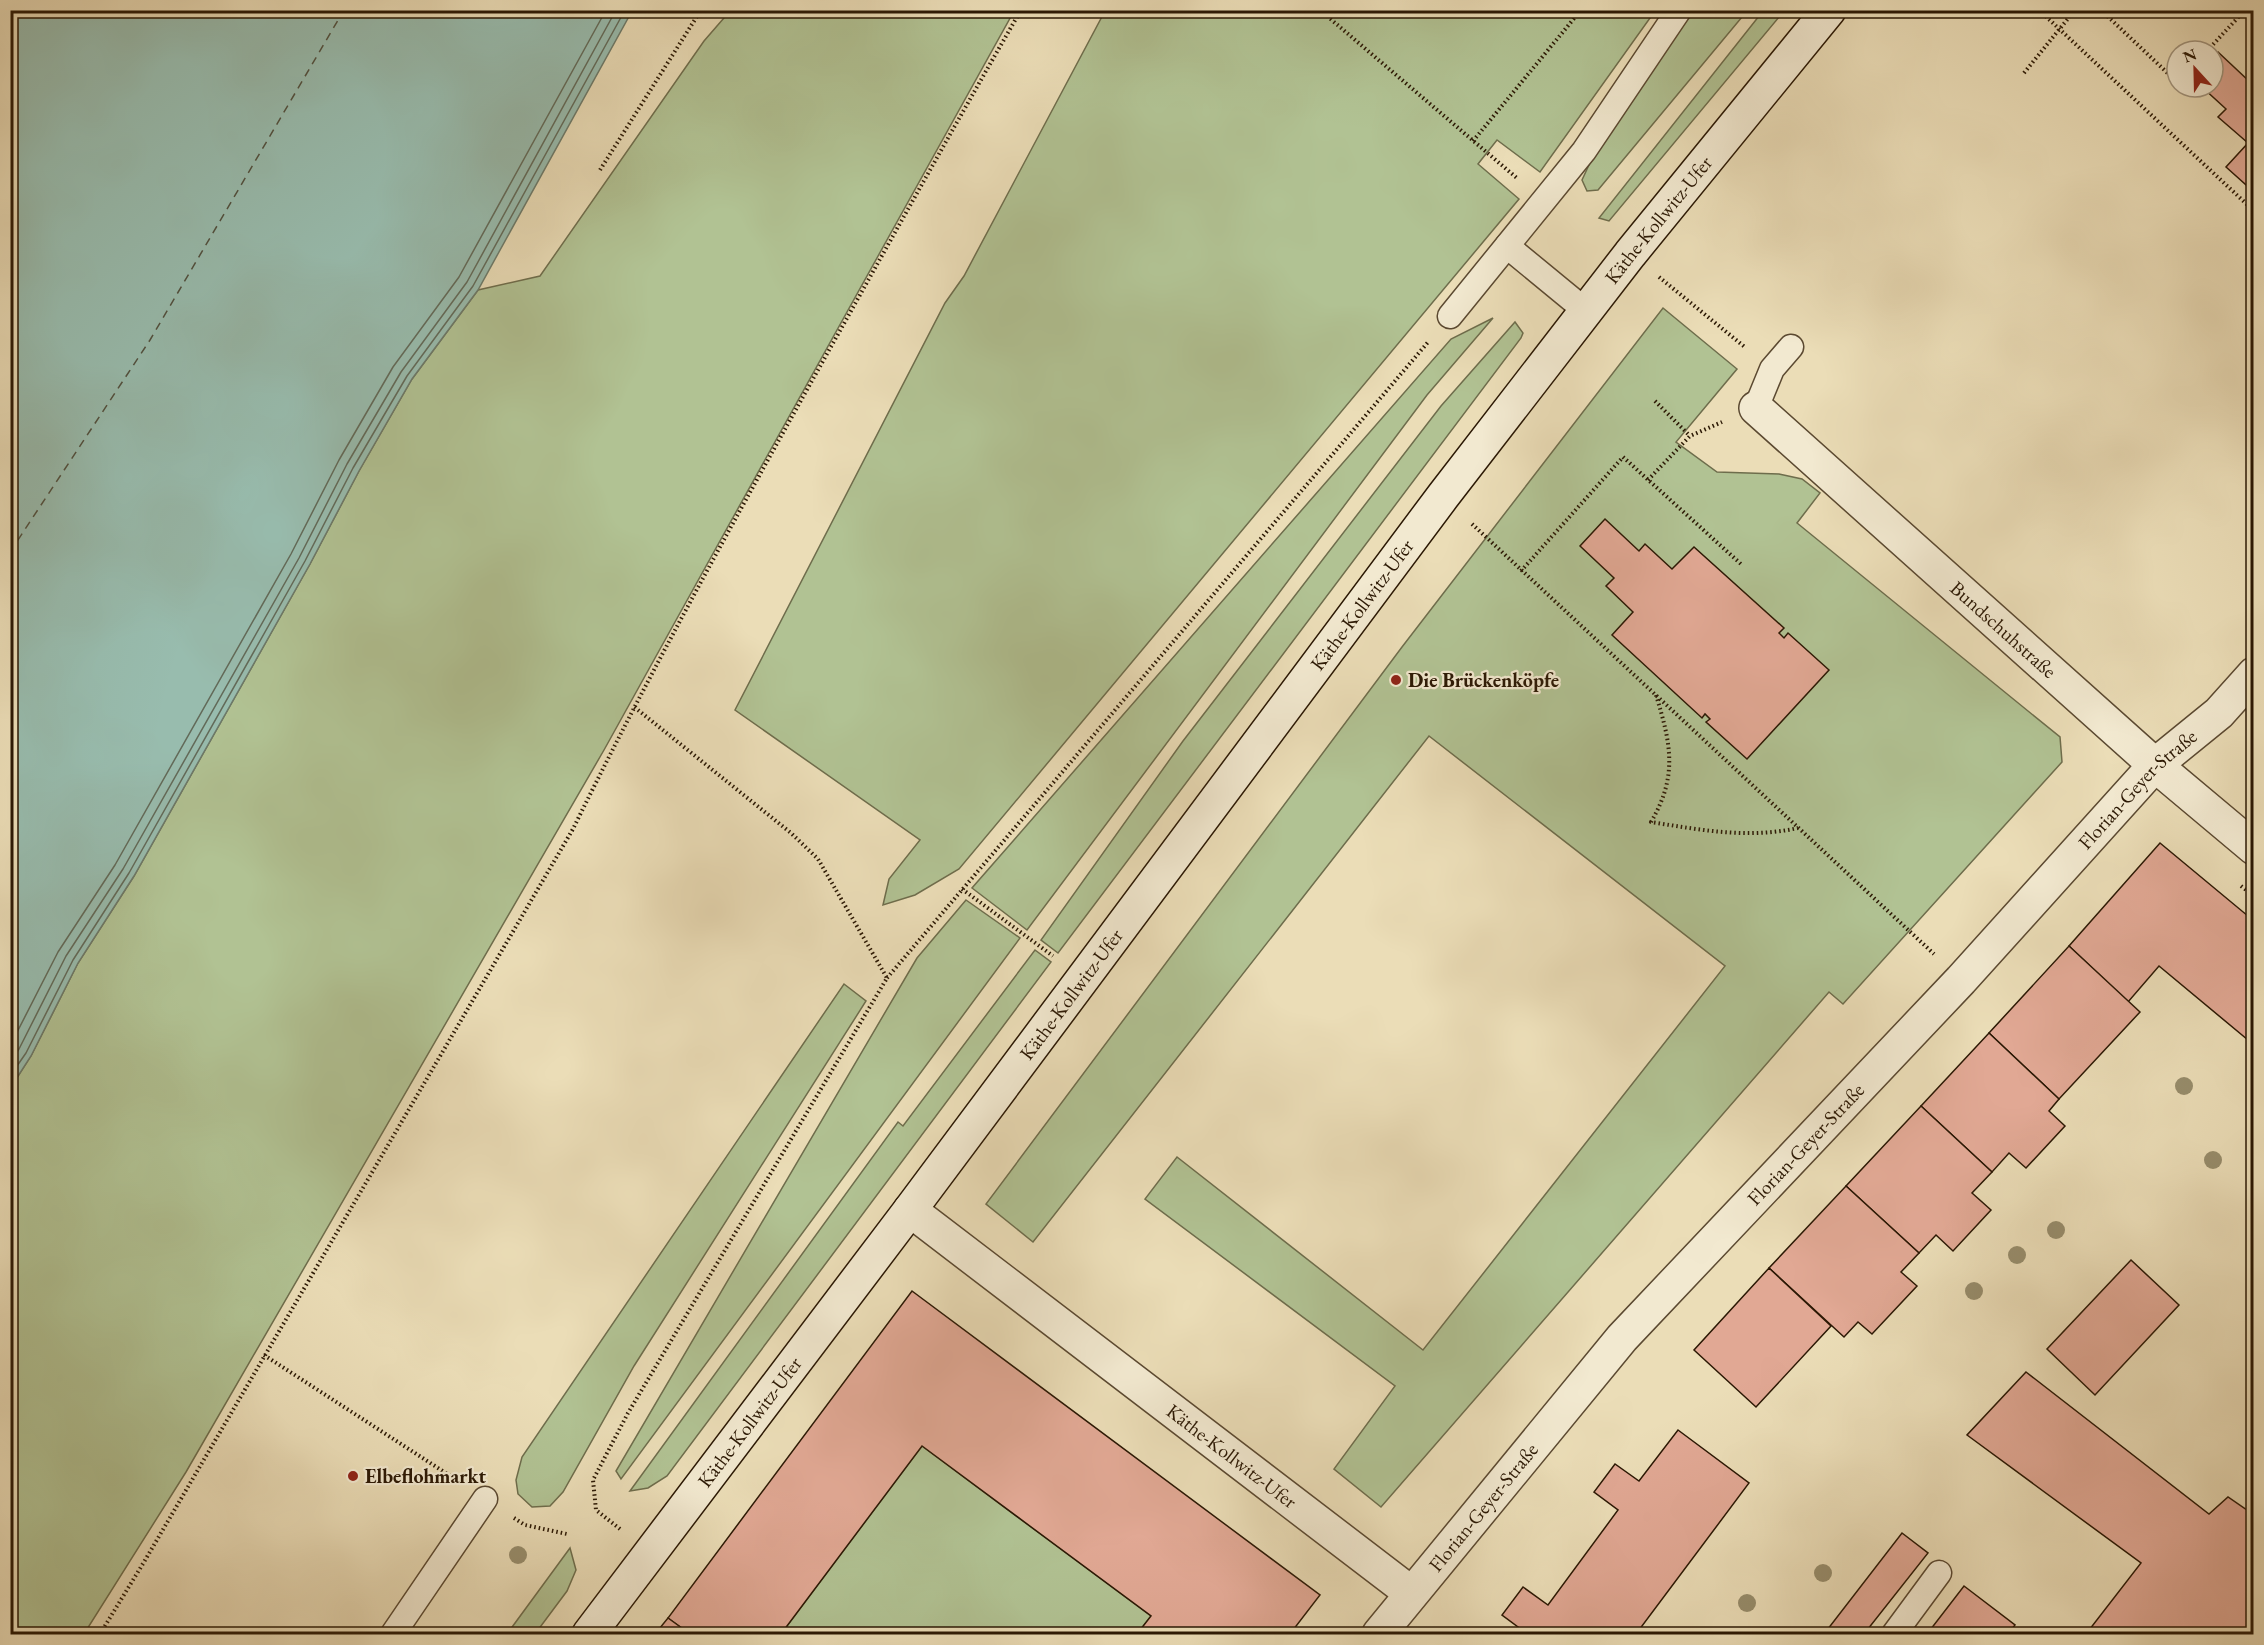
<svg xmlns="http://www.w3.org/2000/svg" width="2264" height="1645" font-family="'EB Garamond',serif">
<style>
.green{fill:#b1c293;stroke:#6e6d4c;stroke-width:1.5}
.water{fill:#98bcae;stroke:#6c7a6a;stroke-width:1.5}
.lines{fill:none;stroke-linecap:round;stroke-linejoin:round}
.shore{stroke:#626a59;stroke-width:1.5}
.ferry{stroke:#515140;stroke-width:1.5;stroke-dasharray:8 6;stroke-linecap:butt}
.building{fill:#e1a894;stroke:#2b1804;stroke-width:1.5}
.lane-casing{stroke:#5b4931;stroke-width:27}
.street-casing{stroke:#5b4931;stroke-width:36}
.secondary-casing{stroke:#2b1804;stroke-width:36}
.path{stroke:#2b1804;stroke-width:4;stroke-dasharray:1.5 3;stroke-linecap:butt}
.lane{stroke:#f2e9d0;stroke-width:24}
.street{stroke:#f2e9d0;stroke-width:33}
.secondary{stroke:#f2e9d0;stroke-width:33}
.tree{fill:#978d6c}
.poi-dot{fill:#8f2418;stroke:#f2e9d0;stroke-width:2}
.labels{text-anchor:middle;stroke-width:4.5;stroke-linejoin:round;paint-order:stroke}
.street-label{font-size:20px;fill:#2b1804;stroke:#f2e9d0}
.poi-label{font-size:20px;font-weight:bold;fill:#2b1804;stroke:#f2e9d0;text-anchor:start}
</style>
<rect width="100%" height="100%" fill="#ebddb7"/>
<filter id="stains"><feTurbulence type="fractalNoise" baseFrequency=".00333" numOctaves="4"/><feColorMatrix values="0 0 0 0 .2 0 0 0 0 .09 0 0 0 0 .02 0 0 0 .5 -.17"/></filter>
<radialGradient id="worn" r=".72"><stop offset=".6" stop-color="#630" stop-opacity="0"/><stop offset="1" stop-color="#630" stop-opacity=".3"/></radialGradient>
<g class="green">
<polygon points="730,11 1014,11 604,750 186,1472 84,1634 11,1634 11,1087 31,1056 78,963 134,876 310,564 359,471 412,379 478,290 540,276 704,41"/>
<polygon points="1105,11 1655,11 1540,172 1497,140 1478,164 1519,199 959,869 915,895 883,905 889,879 920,840 735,710 945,303 964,276"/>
<polygon points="1691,11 1747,11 1598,190 1587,191 1582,180 1595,152"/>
<polygon points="1763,11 1784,11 1609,221 1599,218"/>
<polygon points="1663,308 1737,369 1676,442 1717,472 1779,474 1802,479 1820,493 1797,523 2060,737 2062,762 1843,1004 1829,992 1381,1507 1334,1469 1395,1386 1145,1199 1177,1157 1423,1350 1725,966 1429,736 1033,1242 986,1204 1402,647"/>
<polygon points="1493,318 1427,395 1027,930 972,888 1451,339"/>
<polygon points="1515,322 1523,333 1521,338 1058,953 1041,940 1183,741 1441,406"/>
<polygon points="966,900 1020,938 621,1479 616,1471 917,958"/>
<polygon points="1035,950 1051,962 667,1476 648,1488 630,1491 898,1122 903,1126"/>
<polygon points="844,984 866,1001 634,1366 563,1492 550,1506 532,1507 518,1494 516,1480 522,1457"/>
<polygon points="922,1446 1151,1616 1137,1634 781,1634"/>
<polygon points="570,1548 576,1570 567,1591 535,1634 507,1634"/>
</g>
<polygon class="water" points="11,10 632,11 478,290 412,379 359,471 310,564 134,876 78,963 31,1056 11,1087"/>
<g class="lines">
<g class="shore">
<polyline points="10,1046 58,952 115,865 291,554 339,460 393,367 459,277 606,10"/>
<polyline points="10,1062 19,1049 66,956 123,869 299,558 347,464 401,372 467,282 616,10"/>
<polyline points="10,1076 26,1053 73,960 129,873 305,561 353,468 407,376 473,286 625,10"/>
</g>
<polyline class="ferry" points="10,552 150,340 344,10"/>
</g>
<g class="building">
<polygon points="2218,52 2250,82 2254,79 2254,192 2226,167 2248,143 2218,117 2226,109 2202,87 2213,87 2213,57"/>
<polygon points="1605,519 1639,551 1645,544 1672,569 1694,547 1784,628 1779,633 1784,638 1788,633 1829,670 1747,759 1706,722 1710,719 1705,714 1702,718 1612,635 1633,612 1606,586 1614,578 1580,546"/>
<polygon points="2160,843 2254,921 2254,1045 2159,966 2128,1002 2069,946"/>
<polygon points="2069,946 2140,1012 2059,1099 1989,1033"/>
<polygon points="1989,1033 2059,1099 2049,1111 2065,1126 2026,1168 2009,1153 1992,1172 1921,1106"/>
<polygon points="1921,1106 1992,1172 1972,1193 1991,1210 1953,1251 1936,1235 1919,1253 1846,1186"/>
<polygon points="1846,1186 1919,1253 1901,1272 1917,1286 1872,1334 1858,1322 1844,1337 1769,1268"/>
<polygon points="2131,1260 2179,1305 2095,1395 2047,1349"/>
<polygon points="1769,1268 1831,1326 1756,1407 1694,1350"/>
<polygon points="912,1291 1320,1595 1290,1634 1137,1634 1151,1616 922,1446 781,1634 690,1634 668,1618"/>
<polygon points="2026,1372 2209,1514 2228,1497 2254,1515 2254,1634 2086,1634 2141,1563 1967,1435"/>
<polygon points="1678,1430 1749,1483 1636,1634 1525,1634 1526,1633 1502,1615 1523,1587 1548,1605 1618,1510 1594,1492 1615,1464 1639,1481"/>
<polygon points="1902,1533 1928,1553 1864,1634 1824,1634"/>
<polygon points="1964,1586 2015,1625 2008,1634 1927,1634"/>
<polygon points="668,1618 690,1634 655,1634"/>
</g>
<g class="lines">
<defs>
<g id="lane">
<polyline points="1507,246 1586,311"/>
<polyline points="1450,316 1584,151 1679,10"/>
<polyline points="1756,408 1772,369 1791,347"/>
<polyline points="393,1634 485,1499"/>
<polyline points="1894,1634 1939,1573"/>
</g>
<g id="street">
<path id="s1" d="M1756,408l399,357 99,83"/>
<path id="s2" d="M910,1210l501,383"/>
<path id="s3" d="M1379,1634l243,-296 339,-358 194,-215 64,-52 35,-39"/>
</g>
<g id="secondary">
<path id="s4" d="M589,1634l321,-424 533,-714 187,-242 199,-244"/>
</g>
</defs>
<use href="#lane" class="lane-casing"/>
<use href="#street" class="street-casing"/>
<use href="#secondary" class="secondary-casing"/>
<g class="path">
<polyline points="1320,10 1518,179"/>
<polyline points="2039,10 2254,211"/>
<polyline points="2101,10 2177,82"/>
<polyline points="2207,51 2245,10"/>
<polyline points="2024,73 2075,10"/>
<polyline points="1473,141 1581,10"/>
<polyline points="600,170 701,10"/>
<polyline points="1659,277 1746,348"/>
<polyline points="1655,401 1690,436"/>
<polyline points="1648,480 1690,436 1722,422"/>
<polyline points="1472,524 1934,954"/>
<polyline points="1521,571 1623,457 1742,565"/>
<path d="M1656,695c15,49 22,81 -5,127 50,8 97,17 147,6"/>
<polyline points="2241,886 2254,896"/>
<polyline points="962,889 1053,956"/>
<polyline points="887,978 1429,341"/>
<polyline points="264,1355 458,1481"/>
<polyline points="514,1518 525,1525 567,1534"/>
<polyline points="620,1529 596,1510 593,1480 628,1413 887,978 818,859 791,833 633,706"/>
<path d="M100,1634l44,-72 429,-733c74,-151 154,-296 236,-443 70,-125 140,-251 212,-376"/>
</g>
<use href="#lane" class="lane"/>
<use href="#street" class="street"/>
<use href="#secondary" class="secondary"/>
</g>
<g class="tree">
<circle cx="2184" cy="1086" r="9"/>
<circle cx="2213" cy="1160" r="9"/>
<circle cx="2056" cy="1230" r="9"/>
<circle cx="2017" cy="1255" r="9"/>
<circle cx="1974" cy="1291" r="9"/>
<circle cx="518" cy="1555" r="9"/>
<circle cx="1823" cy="1573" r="9"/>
<circle cx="1747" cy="1603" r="9"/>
</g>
<g class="poi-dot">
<circle cx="1396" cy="680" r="6"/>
<circle cx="353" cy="1476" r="6"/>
</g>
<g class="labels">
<g class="street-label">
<text dy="7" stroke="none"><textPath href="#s4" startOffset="1773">Käthe-Kollwitz-Ufer</textPath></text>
<text dy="7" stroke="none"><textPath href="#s4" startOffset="1287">Käthe-Kollwitz-Ufer</textPath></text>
<text dy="7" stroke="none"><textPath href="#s1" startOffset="332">Bundschuhstraße</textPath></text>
<text dy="7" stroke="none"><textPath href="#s3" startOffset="1136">Florian-Geyer-Straße</textPath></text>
<text dy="7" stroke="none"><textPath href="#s4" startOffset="801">Käthe-Kollwitz-Ufer</textPath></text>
<text dy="7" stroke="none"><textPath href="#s3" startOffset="650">Florian-Geyer-Straße</textPath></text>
<text dy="7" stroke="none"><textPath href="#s4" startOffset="266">Käthe-Kollwitz-Ufer</textPath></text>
<text dy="7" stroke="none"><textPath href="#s2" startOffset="405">Käthe-Kollwitz-Ufer</textPath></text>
<text dy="7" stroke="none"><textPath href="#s3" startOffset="164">Florian-Geyer-Straße</textPath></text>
</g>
<g class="poi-label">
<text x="1408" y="687">Die Brückenköpfe</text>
<text x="365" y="1483">Elbeflohmarkt</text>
</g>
</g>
<rect width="2264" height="1645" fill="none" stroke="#ebddb7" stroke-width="36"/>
<rect x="12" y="12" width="2240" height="1621" fill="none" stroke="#2b1804" stroke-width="3"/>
<rect x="18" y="18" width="2228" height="1609" fill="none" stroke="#2b1804" stroke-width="1.5"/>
<g transform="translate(2195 69) rotate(338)"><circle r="28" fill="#f2e9d0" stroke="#a2957e" stroke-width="1.5"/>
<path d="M0-4.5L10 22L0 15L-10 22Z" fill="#8f2418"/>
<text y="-9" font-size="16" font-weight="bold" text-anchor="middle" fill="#2b1804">N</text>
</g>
<rect width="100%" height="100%" filter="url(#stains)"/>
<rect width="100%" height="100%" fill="url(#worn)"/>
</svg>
